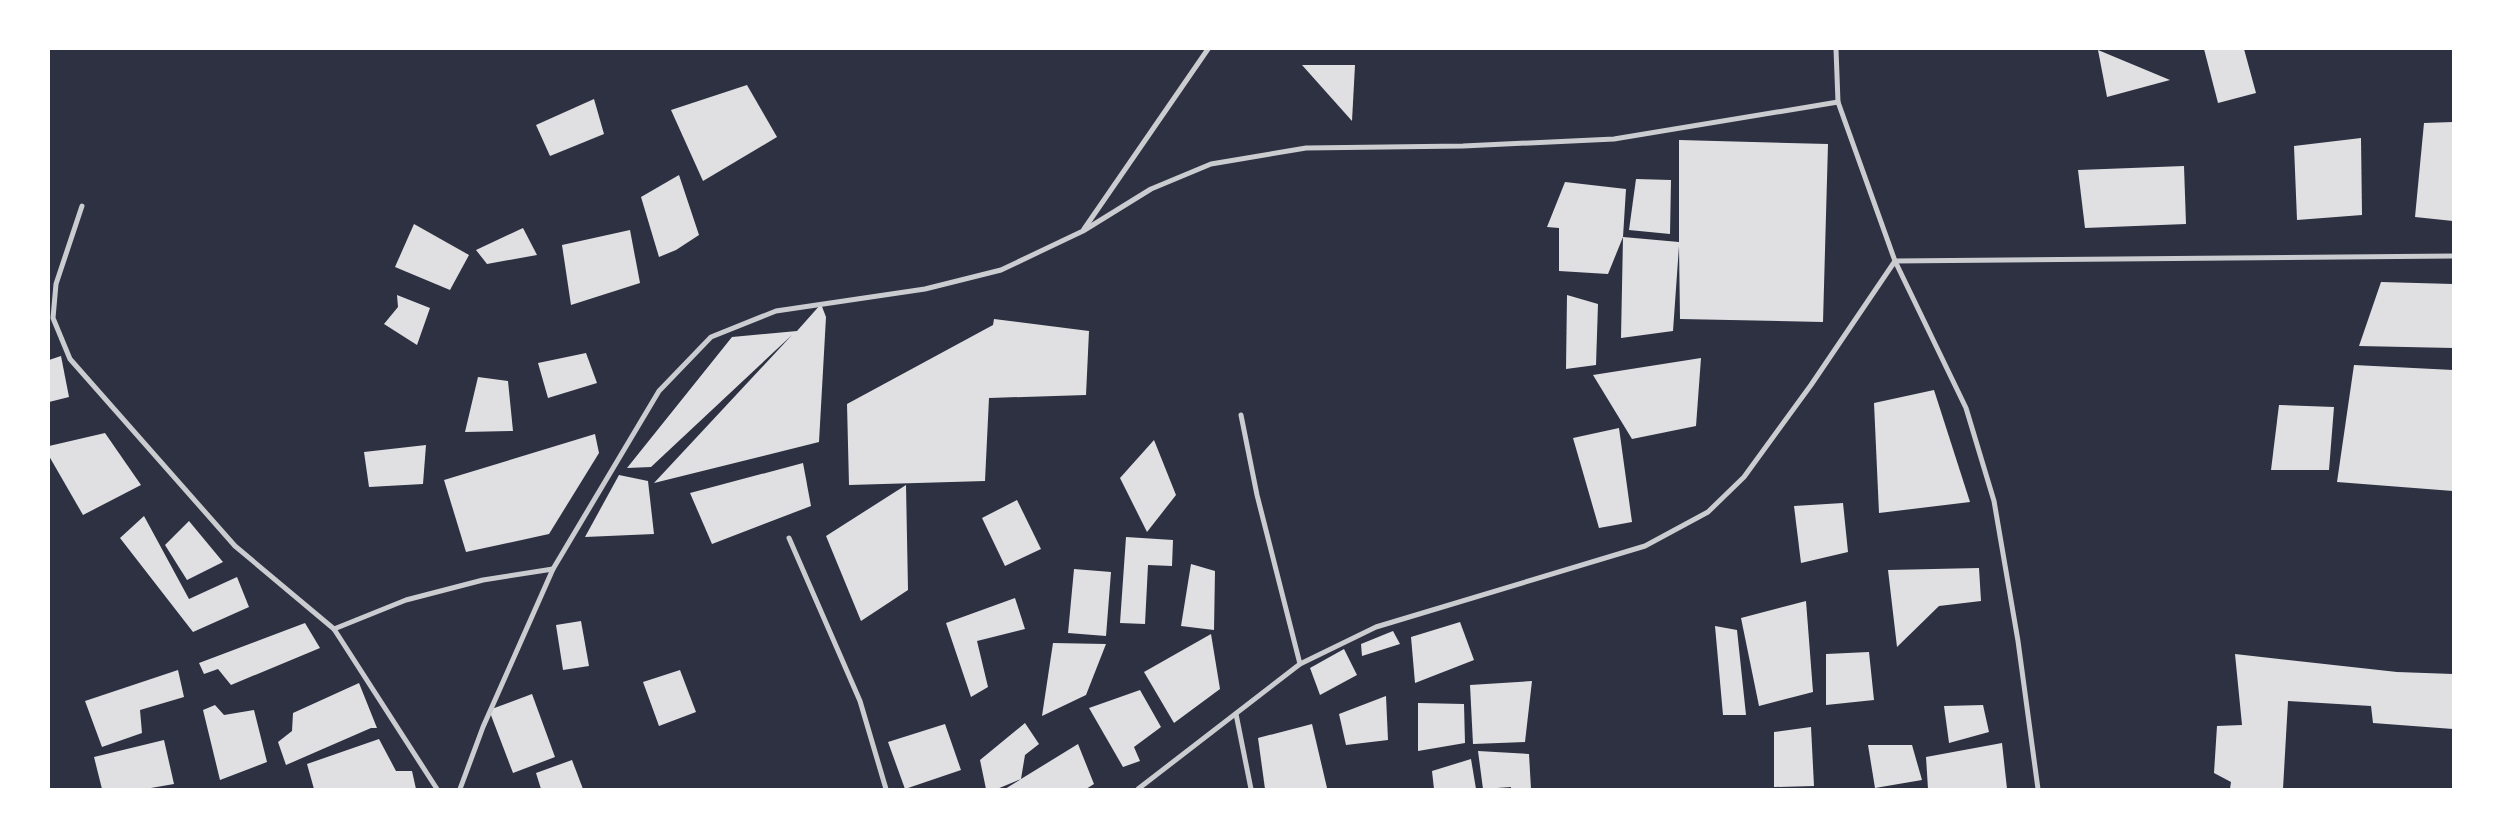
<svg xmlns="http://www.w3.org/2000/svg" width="2502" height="838" font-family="'Source Sans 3',sans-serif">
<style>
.building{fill:#e0e0e3}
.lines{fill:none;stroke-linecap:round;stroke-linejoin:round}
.minor{stroke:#caccd0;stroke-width:5}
</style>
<rect width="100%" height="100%" fill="#2d3142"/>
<g class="building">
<polygon points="2204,49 2244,49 2256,93 2218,103"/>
<polygon points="2098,50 2170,80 2107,97"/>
<polygon points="1302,65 1355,65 1352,121"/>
<polygon points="747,85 777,137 703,181 671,110"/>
<polygon points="594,99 604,134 550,156 536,125"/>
<polygon points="2453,122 2453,221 2415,217 2424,123"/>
<polygon points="2361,138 2362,215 2297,220 2294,146"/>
<polygon points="1679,140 1828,144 1823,322 1680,319 1679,246 1673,331 1621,338 1623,237 1679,242"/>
<polygon points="2184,166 2186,224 2085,228 2078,170"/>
<polygon points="679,175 699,235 676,250 659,257 641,197"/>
<polygon points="1636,179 1671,180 1670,234 1629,230"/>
<polygon points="1565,182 1626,189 1623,237 1608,274 1559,271 1559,228 1547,227"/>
<polygon points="414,224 469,255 450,290 395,267"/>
<polygon points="523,228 537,255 487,264 476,250"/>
<polygon points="630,230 640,283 571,305 562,245"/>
<polygon points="2381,282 2453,284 2453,348 2359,346"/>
<polygon points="397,295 430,308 417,345 384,324 398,307"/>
<polygon points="1567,295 1598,304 1596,365 1566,369"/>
<polygon points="821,304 826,317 819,442 654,483 792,335 651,467 627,468 732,337 797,331"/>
<polygon points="994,319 1089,331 1086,395 989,398 985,481 849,485 847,404 993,325"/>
<polygon points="586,353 597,383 548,398 538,363"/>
<polygon points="61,356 69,397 49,402 49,360"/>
<polygon points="1701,358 1696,426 1632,439 1593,375"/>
<polygon points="2354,365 2453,370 2453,491 2337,482"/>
<polygon points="478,377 508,381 513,431 465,432"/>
<polygon points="1934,390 1970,502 1879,513 1874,403"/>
<polygon points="2279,405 2334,407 2329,470 2271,470"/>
<polygon points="1619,428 1632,522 1599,528 1573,438"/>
<polygon points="105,433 141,485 83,515 49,456 49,446"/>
<polygon points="595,434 599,453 549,534 466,552 444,480"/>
<polygon points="1154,440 1176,495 1147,532 1120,478"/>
<polygon points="426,445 423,484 369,487 364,452"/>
<polygon points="803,463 811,506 712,544 690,493"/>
<polygon points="619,475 648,481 654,534 585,537"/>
<polygon points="906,485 908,590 861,621 826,536"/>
<polygon points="1017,500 1041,549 1005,566 982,518"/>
<polygon points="1843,503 1848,552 1801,563 1794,506"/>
<polygon points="144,516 189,599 237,577 249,607 193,632 120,538"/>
<polygon points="189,521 223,562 187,580 165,545"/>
<polygon points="1126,537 1173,540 1172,566 1148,565 1145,624 1120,623"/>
<polygon points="1191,564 1215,571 1214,630 1181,626"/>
<polygon points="1979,568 1981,601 1939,606 1897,647 1888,570"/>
<polygon points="1074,569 1111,572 1106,636 1068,633"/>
<polygon points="1015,598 1025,629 977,641 988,687 971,697 946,623"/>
<polygon points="1806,601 1813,692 1759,706 1741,618"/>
<polygon points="581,621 589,666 563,670 556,625"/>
<polygon points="1460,622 1474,660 1415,683 1411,637"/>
<polygon points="305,623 320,648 231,685 218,669 204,674 199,663"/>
<polygon points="1715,626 1737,630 1746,715 1723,715"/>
<polygon points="1393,631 1400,644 1362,656 1361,644"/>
<polygon points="1211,634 1220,689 1174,723 1144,672"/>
<polygon points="1053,643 1106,644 1086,695 1042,716"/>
<polygon points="1344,649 1357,675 1320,695 1310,668"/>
<polygon points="1869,652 1874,700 1826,705 1826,654"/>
<polygon points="2235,654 2397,672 2453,674 2453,729 2373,723 2371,706 2288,701 2283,789 2230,789 2231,782 2214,773 2217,726 2242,725"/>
<polygon points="178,670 184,697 140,710 142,733 102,747 85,701"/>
<polygon points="680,670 696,712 659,726 643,682"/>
<polygon points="1532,681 1525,742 1473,744 1470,685"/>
<polygon points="359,683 377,728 371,728 286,765 278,742 292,731 293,713"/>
<polygon points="1140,690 1161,727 1134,747 1140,761 1123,767 1089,708"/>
<polygon points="532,694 555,757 513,773 489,710"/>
<polygon points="1386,696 1388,740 1346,745 1339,714"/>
<polygon points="1418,703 1464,704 1465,743 1418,751"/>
<polygon points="215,705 224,715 254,710 267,762 220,780 203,710"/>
<polygon points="1983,705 1989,732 1949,743 1944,706"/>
<polygon points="1025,723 1039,744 1025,755 1021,779 1078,744 1094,784 1086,789 1005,789 1021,779 997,789 986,789 980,760"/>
<polygon points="945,724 961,770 905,789 888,742"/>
<polygon points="1312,724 1327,788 1265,789 1258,738"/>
<polygon points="1811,727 1814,786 1774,787 1774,732"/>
<polygon points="379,739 396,771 412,771 416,789 314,789 307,764"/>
<polygon points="164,740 174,784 145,789 102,789 94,757"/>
<polygon points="2002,743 2007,789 1928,789 1926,757"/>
<polygon points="1868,745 1912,745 1922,780 1875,788"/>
<polygon points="1478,751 1529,754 1531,789 1511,789 1511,787 1483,789"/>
<polygon points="1471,759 1476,789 1434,789 1432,771"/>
<polygon points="572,760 583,789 541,789 536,773"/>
</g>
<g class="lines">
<g class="minor">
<polyline points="1836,49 1838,102 1895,261 1966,408 1994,501 2018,641 2038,789"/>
<polyline points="82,206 56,284 53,318 70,359 235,546 334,629 437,789"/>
<polyline points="1084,229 1208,49"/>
<polyline points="1241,415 1257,495 1300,664"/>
<polyline points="789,538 860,701 886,789"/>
<polyline points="334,629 406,600 483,580 553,569"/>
<polyline points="1236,714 1251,789"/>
<polyline points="460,789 483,727 553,569 659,391 711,337 776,311 925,289 1001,270 1083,231 1151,189 1211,164 1306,148 1463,146 1614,139 1838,102"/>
<polyline points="1138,789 1300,664 1376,627 1645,546 1708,512 1744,477 1811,385 1895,261 2453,256"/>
</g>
</g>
<rect width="2502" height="838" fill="none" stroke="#ffffff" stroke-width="100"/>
</svg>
